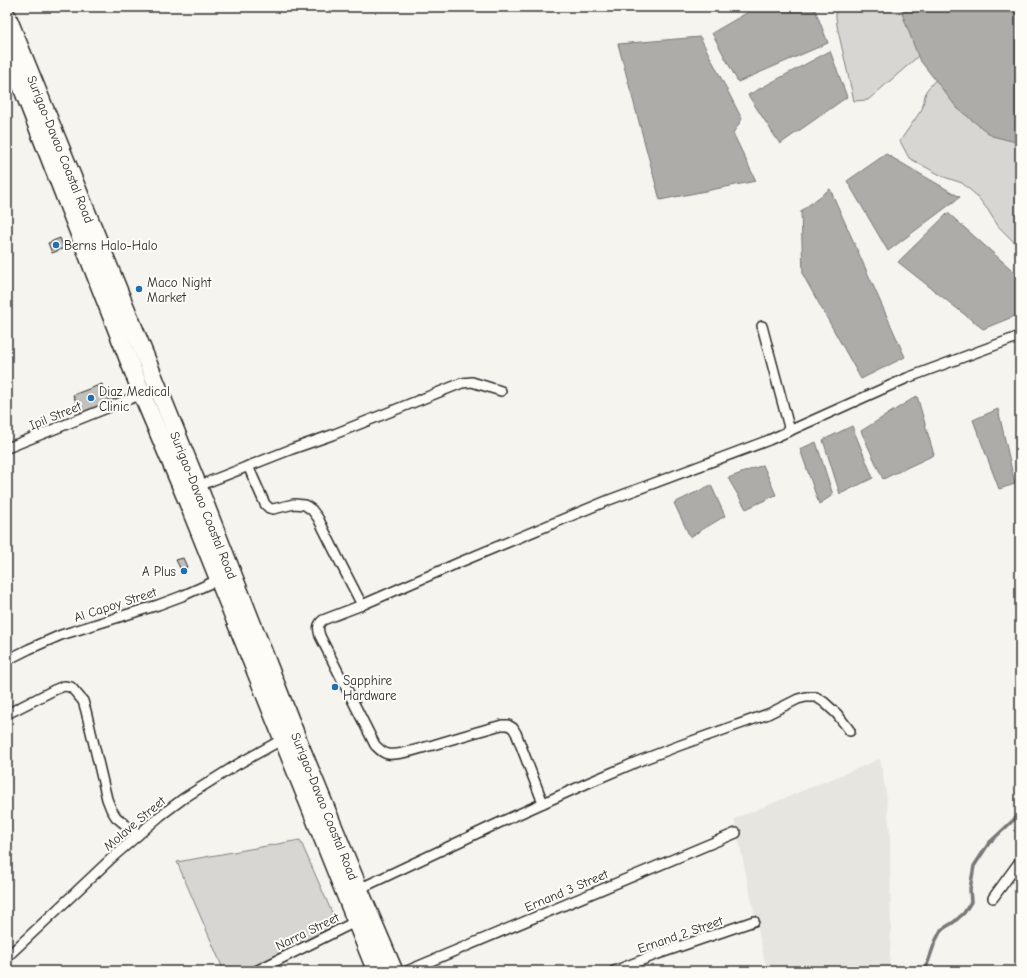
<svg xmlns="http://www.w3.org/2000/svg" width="1027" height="978" font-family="'Comic Neue',sans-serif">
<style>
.built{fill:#e6e5e0}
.green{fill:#d7d6d2;stroke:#81807e}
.water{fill:#adaca9;stroke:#797877}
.shadow{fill:#0003}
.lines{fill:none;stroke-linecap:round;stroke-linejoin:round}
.stream{stroke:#797877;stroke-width:3.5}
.building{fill:#c2c1be;stroke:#2b2b2b}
.street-casing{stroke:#2b2b2b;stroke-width:12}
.highway-casing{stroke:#2b2b2b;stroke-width:20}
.street{stroke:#fdfcf7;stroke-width:9}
.highway{stroke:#fdfcf7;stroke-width:17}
.poi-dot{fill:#1f6fb2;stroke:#fdfcf7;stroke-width:1.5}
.labels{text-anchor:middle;stroke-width:4;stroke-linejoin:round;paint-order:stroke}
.street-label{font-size:13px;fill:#2b2b2b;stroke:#fdfcf7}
.poi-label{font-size:13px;fill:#2b2b2b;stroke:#fdfcf7;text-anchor:start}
</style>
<rect width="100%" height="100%" fill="#f5f4ef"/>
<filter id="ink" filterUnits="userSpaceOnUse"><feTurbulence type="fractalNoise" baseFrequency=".025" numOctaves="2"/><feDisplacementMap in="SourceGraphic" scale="8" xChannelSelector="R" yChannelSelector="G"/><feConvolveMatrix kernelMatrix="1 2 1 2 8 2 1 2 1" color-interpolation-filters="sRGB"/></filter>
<g filter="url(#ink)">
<polygon class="built" points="880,759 886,793 890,833 891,934 889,971 767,971 734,819"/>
<g class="green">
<polygon points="835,7 933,7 928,46 914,60 868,100 854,101 837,26"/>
<polygon points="1020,16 1020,248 998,226 988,210 976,195 962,183 944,177 909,158 900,141 922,109 926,91 963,47"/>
<polygon points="300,840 337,924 247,971 224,971 177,862"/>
</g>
<g class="water">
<polygon points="757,7 814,7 828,43 738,82 712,33"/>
<polygon points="901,7 1020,7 1020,143 992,136 957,108 919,59 903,16"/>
<polygon points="700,37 742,119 733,133 756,181 660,200 618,44"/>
<polygon points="830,51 847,97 780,144 748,95"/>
<polygon points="886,154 960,197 888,251 847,181"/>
<polygon points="830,189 905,357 861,379 803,275 801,211"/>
<polygon points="948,213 1020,277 1020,314 983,329 898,262"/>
<polygon points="917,396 934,455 883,479 861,431"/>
<polygon points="998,409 1015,484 999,489 973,420"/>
<polygon points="852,426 873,478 840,494 823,440"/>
<polygon points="816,442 833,495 819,504 800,449"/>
<polygon points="763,465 776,495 746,509 728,478"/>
<polygon points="711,485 725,516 690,537 674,503"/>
</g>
<g class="shadow">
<polygon points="60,240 65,249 54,253 52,252"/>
<polygon points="101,385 107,390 114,407 87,418 82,413 75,396"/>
</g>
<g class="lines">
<polyline class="stream" points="925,971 935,942 941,930 954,922 964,913 971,902 970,889 974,866 989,843 1020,814"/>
</g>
<g class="building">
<polygon points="60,238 64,248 52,253 48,243"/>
<polygon points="102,384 109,402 81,413 73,395"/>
<polygon points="183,558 187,567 181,570 176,560"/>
</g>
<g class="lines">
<defs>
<g id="street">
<polyline points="762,326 790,431"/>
<polyline points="7,448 157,388"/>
<polyline points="248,466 265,504 269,508 273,509 294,504 305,505 312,510 318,518 341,564 362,605"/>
<polyline points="198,486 292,449 332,435 462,383 472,382 501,391"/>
<polyline points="7,660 29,649 61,635 158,605 182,596 222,578"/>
<polyline points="7,714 54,690 64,686 71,687 83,701 86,711 107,799 111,809 116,817 138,835"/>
<path d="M543,803l-27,-70 -3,-5 -5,-3h-6c-23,6 -46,13 -69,20 -12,3 -34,11 -45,9 -6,-1 -9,-5 -13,-9l-55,-109c-2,-7 -3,-11 3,-16l39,-15 96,-42 151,-63 160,-60 138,-62 113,-42"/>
<polyline points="359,889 501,822 590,782 639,761 681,745 768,714 798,699 806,697 816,697 824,702 837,714 850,731"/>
<polyline points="993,898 1020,861"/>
<polyline points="7,957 115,855 160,816 184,798 238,764 285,738"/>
<polyline points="256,971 359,920"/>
<polyline points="407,971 736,833"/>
<polyline points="614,971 655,955 754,921"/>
</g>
<g id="highway">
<polyline points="7,16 198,486 299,743 359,889 394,971"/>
<polyline points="7,49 142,394 186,498 376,971"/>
</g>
</defs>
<use href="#street" class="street-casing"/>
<use href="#highway" class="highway-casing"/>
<use href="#street" class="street"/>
<use href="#highway" class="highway"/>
</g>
</g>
<g class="poi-dot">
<circle cx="56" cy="245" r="4"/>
<circle cx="139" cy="289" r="4"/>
<circle cx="91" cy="398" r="4"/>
<circle cx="184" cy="571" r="4"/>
<circle cx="335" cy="687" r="4"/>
</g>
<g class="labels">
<g class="street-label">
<text transform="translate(61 149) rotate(68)" y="5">Surigao-Davao Coastal Road</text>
<text transform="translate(55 415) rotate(-22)" y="5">Ipil Street</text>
<text transform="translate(204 505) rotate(68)" y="5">Surigao-Davao Coastal Road</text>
<text transform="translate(115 604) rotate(-18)" y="5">Al Capoy Street</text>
<text transform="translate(325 806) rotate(68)" y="5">Surigao-Davao Coastal Road</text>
<text transform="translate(134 823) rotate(-40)" y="5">Molave Street</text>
<text transform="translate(566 890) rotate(-23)" y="5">Ernand 3 Street</text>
<text transform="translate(307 931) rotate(-26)" y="5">Narra Street</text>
<text transform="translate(680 934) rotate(-19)" y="5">Ernand 2 Street</text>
</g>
<g class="poi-label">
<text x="64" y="250">Berns Halo-Halo</text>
<text x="147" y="287">Maco Night<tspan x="147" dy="15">Market</tspan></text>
<text x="99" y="396">Diaz Medical<tspan x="99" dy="15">Clinic</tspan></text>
<text x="176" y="576" text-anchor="end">A Plus</text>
<text x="343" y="685">Sapphire<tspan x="343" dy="15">Hardware</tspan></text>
</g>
</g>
<rect width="1027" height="978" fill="none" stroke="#fdfcf7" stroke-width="24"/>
<rect x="12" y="12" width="1003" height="954" fill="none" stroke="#2b2b2b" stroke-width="1.5" filter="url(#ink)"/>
</svg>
